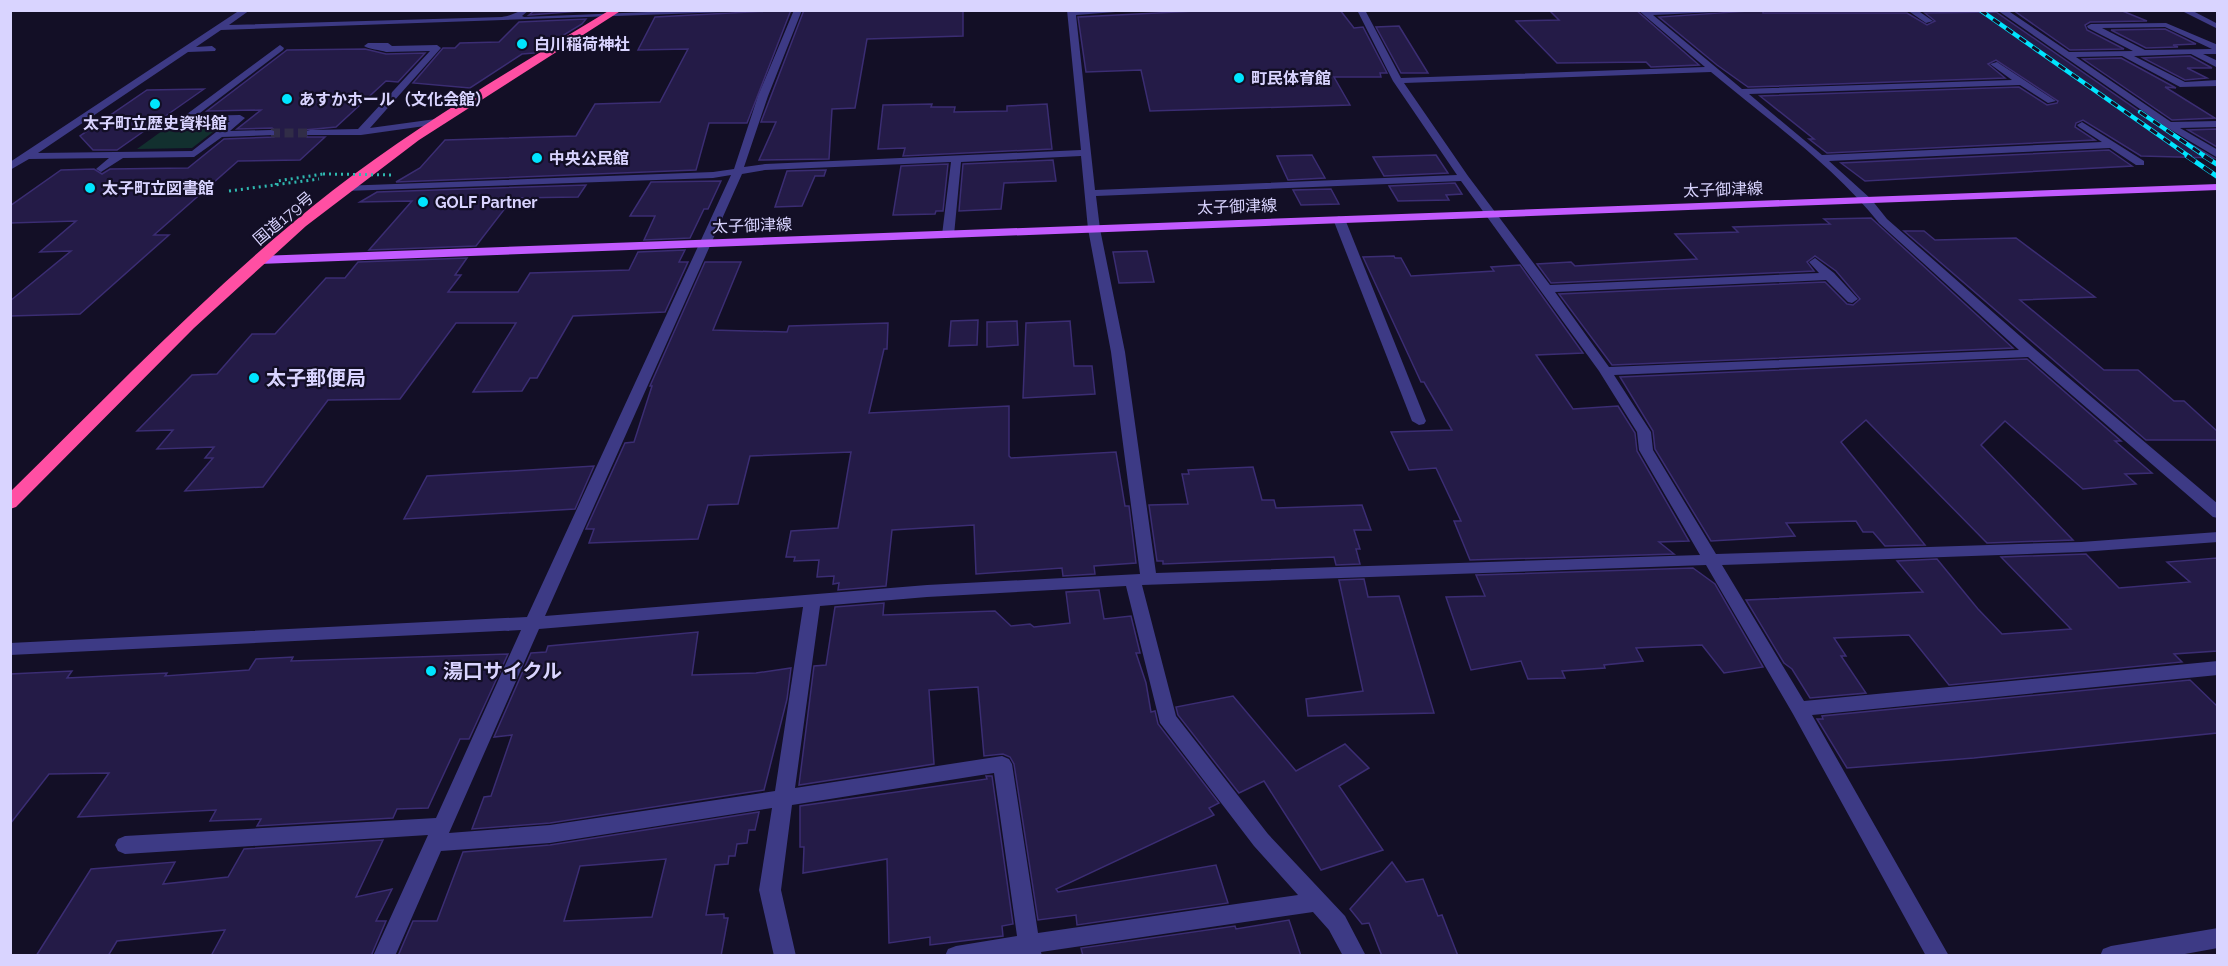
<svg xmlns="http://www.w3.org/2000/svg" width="2228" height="966" font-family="Raleway,'Noto Sans JP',sans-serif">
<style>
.green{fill:#12302f}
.building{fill:#241b47;stroke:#3b2d73;stroke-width:1.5;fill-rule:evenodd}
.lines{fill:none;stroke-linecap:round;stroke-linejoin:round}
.minor-tunnel{stroke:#312d47;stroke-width:9;stroke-dasharray:9 4.5;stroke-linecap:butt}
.path{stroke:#2fb8b0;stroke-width:3;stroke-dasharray:2 4;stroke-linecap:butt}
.minor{fill:#3d3a85;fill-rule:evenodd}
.major{fill:#c25bff;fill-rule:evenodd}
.highway{fill:#ff4fa3;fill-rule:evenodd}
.rail-far1-casing{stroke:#00e5ff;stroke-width:4.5}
.rail-casing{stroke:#00e5ff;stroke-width:5}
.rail-far1{stroke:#130f26;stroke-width:3;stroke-dasharray:8;stroke-linecap:butt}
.rail{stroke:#130f26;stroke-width:4;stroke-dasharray:10;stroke-linecap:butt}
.path-bridge{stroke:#2fb8b0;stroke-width:3;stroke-dasharray:2 4;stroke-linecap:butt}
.poi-dot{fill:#00e5ff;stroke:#130f26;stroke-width:2}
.labels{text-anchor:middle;stroke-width:4.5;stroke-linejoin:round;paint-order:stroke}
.far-poi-label{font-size:16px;font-weight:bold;fill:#d9d4ff;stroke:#130f26;text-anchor:start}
.far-street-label{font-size:16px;fill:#d9d4ff;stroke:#130f26}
.poi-label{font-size:20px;font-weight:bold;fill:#d9d4ff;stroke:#130f26;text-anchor:start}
</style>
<rect width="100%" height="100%" fill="#130f26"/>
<polygon class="green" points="226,122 192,148 137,149 173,123"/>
<g class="building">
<polygon points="535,10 593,10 529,15"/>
<polygon points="785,10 791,10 747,123 709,123 696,170 396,182 420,168 445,140 576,136 595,104 660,102 688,49 638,50 655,17"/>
<polygon points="804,10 963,10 963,36 867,39 855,108 832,109 829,159 759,160 776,122 761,122"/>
<polygon points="1216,10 1340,10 1354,28 1363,27 1387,73 1380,73 1381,77 1334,77 1350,105 1150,111 1141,70 1086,72 1078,17"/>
<polygon points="1549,10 1636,10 1699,65 1651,67 1646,62 1557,63 1516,21 1559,20"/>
<polygon points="1763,10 1763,13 1907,13 1927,25 1935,21 1925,13 1996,12 2165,129 2214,158 2141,156 2083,120 2076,123 2075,127 2095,140 1827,153 1809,139 1814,139 1760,96 2019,87 2047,105 2057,103 2058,101 1996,60 1988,64 2005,78 1748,87 1717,65 1659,17"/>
<polygon points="2013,10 2120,10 2147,21 2090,22 2085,25 2087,30 2124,49 2070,50"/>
<polygon points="586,19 582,24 534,53 522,54 470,88 413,83 443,48 455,48 460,43 499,42 519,22"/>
<polygon points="1399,26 1428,73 1401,73 1376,27"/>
<polygon points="2165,29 2196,44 2173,45 2178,47 2146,48 2111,30"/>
<polygon points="365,49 386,54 425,53 398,82 386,81 336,127 305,130 307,137 325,137 300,160 238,161 154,235 169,235 80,314 10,316 10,301 71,251 40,252 76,221 10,223 10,206 61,170 94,169 102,174 110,169 188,168 224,139 274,137 276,131 272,128 237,129 261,110 207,111 287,50"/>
<polygon points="2190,56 2212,68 2187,68 2207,78 2185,80 2143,58"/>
<polygon points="2121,58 2176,88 2165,87 2215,118 2172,120 2083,59"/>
<polygon points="204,89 117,150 93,150 80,136 147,90"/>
<polygon points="932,104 931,107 955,107 954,112 1007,111 1007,106 1047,104 1052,149 903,156 905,148 878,149 883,105"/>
<polygon points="2217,129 2217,147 2188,130"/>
<polygon points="2109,150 2132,166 1865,181 1841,163"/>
<polygon points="1312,155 1325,178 1288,180 1277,156"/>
<polygon points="1436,155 1448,173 1384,176 1373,157"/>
<polygon points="1053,160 1056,181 1004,183 1001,209 959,211 963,164"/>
<polygon points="948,164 943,211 936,211 935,214 893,215 901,166"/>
<polygon points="826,170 824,176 815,176 802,206 775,207 787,171"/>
<polygon points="721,181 708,209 704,209 690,238 644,240 655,216 630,216 651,182"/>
<polygon points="1455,183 1462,194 1446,195 1449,200 1398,201 1389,186"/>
<polygon points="586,185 578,197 513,198 476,246 369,250 412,201 360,202 377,192"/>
<polygon points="1331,189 1339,204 1301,205 1293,190"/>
<polygon points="1871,218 2013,348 1612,365 1559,294 1825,282 1847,304 1853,305 1860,299 1836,271 1815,256 1807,262 1814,271 1551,283 1537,264 1571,262 1575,266 1697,259 1675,234 1738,232 1733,227 1830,224 1824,219"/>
<polygon points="1904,231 1924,231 1935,240 2016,238 2095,297 2020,300 2104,370 2138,370 2174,401 2184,401 2217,431 2217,440 2146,440"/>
<polygon points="685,250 679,262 688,262 665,312 573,316 537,378 530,378 522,391 473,392 516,323 456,323 400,399 328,400 263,487 185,491 213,458 205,458 214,447 157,449 173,430 137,431 192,375 217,374 252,334 275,334 326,278 345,278 358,262 467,258 455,275 461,275 448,292 518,292 530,273 629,270 638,252"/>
<polygon points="1147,251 1154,282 1119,283 1113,252"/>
<polygon points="1394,256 1395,258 1401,258 1411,276 1494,271 1491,267 1520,265 1583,353 1536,355 1573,409 1618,406 1635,433 1637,451 1689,541 1659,542 1674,554 1470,560 1454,521 1461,521 1436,468 1409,470 1391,432 1452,430 1424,382 1421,382 1363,257"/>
<polygon points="705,262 741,262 713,330 787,332 789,326 888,323 887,349 884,349 869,413 1009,406 1009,456 1011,458 1116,452 1125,506 1129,506 1136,563 1094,566 1095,574 1063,576 1062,568 976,574 974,525 892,530 886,586 838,590 839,583 833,584 834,576 817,577 819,560 794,561 795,557 786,557 791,531 838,528 851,452 750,456 738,504 708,505 698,539 589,543 594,529 586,529 625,443 634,442 652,386 650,386"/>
<polygon points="978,320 977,345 949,346 951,321"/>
<polygon points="1017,321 1018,345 987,347 987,322"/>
<polygon points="1070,321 1074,366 1092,366 1095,394 1023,398 1026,323"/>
<polygon points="2027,359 2121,441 2115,441 2152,473 2125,474 2136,484 2083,489 2005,421 1981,445 2073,540 1987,543 1866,420 1841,442 1925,545 1885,546 1873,532 1863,532 1856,521 1786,523 1795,536 1711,541 1655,449 1653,431 1620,377"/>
<polygon points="594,466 575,509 404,519 427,476"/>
<polygon points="1253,467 1262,500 1274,500 1276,508 1362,505 1371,530 1354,530 1360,549 1356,549 1360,564 1336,565 1334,557 1163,564 1163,561 1157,561 1149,505 1188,504 1182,474 1189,474 1188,470"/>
<polygon points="2086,554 2119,588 2190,582 2167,562 2217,558 2217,651 2174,654 2182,662 1949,685 1909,635 1834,638 1846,656 1841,656 1866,693 1810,698 1792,669 1784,663 1746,600 1923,592 1897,561 1937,559 1978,609 2002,634 2071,629 2001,557"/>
<polygon points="1693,568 1715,584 1763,667 1724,673 1702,645 1636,648 1643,661 1604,665 1605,668 1562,671 1565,678 1528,679 1521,661 1471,670 1446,597 1485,596 1476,575"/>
<polygon points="1364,579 1368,597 1399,596 1434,713 1308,716 1306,699 1363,691 1339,580"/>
<polygon points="1099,590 1104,619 1131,616 1140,653 1136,653 1146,683 1151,712 1155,711 1158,724 1219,803 1209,808 1214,815 1056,889 1058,892 1216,865 1228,903 1077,925 1076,915 1038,920 1014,764 1010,757 1003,754 984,756 978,687 929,690 934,764 799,785 814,666 826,665 835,607 884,603 883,615 995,611 1011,626 1030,624 1034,627 1070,623 1066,592"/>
<polygon points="698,632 692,675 756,673 791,668 787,699 764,790 550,823 472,829 484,797 491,796 512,735 494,737 531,653 546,652 548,646"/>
<polygon points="508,654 469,739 460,739 428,808 397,809 393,818 257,826 261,819 210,821 216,810 78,817 109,773 49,774 10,824 10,674 72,671 67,678 167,673 165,676 249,670 256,659 293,657 291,661"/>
<polygon points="2190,680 2217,706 2217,733 1974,758 1847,768 1817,719 1823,719 1822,716"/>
<polygon points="1233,696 1296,771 1345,744 1369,768 1339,786 1383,850 1321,870 1264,781 1239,793 1178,715 1176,707"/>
<polygon points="986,776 992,776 1013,924 1002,926 1003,936 930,945 930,937 889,943 887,859 803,873 804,847 800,847 800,806 987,779"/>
<path d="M759,812l-4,18h-6l-2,13 -10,1 -2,12h-6l-1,8 -13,1 -9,50 18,-1v4h4l-7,38h-323l15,-35h24l26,-69 87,-7zM666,859l-14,58 -88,4 16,-55z"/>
<polygon points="383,840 356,897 392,889 376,921 386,921 371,956 211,956 225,930 117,941 108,956 36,956 91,869 175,862 163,884 228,877 244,849"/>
<polygon points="1392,862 1406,882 1423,879 1438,916 1442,915 1458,956 1382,956 1369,923 1362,924 1350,909"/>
<polygon points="1289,920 1301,956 1083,956 1081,948 1235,926 1236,929"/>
</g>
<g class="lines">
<polyline class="minor-tunnel" points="271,133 310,133"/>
<g class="path">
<polyline points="276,185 277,181 323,174"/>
<polyline points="229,191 319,179"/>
</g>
<g class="minor">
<path d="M240,10h10l-21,15 273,-8c10,-1 16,-7 27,-7l-7,6 2,1 173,-7h86l-562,20 -25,17 16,-1 4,3 -1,2 -27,1 -150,101 154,-2 38,-30 -44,1 -3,-1v-4l97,-72 4,3 -1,2 -87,66 44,-1 5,3 -15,13 41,-1 3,1v4l-52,2 -28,20 -71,1 -22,14 -5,-3 13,-11 -80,1 -19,11v-8z"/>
<path d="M794,10h8l-34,86 -24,71 21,-3 316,-14 -14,-140h75l-66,5 19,175 362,-15 -64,-94 -36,-71h8l36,68 304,-11 -67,-57h123l-108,5 89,74 270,-9 -22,-16 7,-2 59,39 -8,2 -28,-18 -271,9 73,61 280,-13 -23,-15 -2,-2 5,-3 62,39v4h-8l-26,-17 -281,13 42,38 16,20 149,131 182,154v14l-5,-1 -185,-160 -414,18 37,57 2,18 63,104 365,-12 137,-10v10l-137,10 -359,13 82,136 414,-40v14l-406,40 137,241h-23l-133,-242 -87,-149 -564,20 34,131 92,118 77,82 21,40h-23l-14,-26 -16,-18 -272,40 1,4h-97l3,-7 8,-3 61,-10 -23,-163 -202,32 -11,85 15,66h-22l-15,-66 13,-82 -222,35 -109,8 -46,105h-22l55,-121 -303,19 -7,-3 -3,-6 3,-6 7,-3 311,-18 85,-188 -511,25v-12l517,-26 204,-442 -18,3 -368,13 -4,-1v-4l372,-14 21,-3 24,-73zM1711,72c56,47 122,93 168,151l140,127 -410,17 -54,-75 271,-12 22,22 4,1 6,-4 -24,-26 -19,-15 -6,4 10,11 -269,12 -82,-109 -64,-93zM1081,156l7,73 23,123 29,222 -213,11 -382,31 197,-442 23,-4 186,-8 -9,73 6,3 6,-3 7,-73zM1461,181l138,190 38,61 2,18 61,105 -544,18 -31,-221 -25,-123 -4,-33zM1126,586l34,137 94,123 44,49 -260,38 -26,-169 -3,-5 -7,-3 -207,32 25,-182 107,-9zM803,607l-28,184 -225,34 -101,8 90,-204z"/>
<polygon points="1907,10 1917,10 1933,21 1926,23"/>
<path d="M1997,10h10l62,42 64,-1 -45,-23 -1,-2 4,-2 75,-1 52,22v9h-15l15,7v7l-27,-14 -57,2 51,26 33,-2v6l-38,1 -58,-31 -46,1 95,65 47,-1v6l-38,1 38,22v8l-52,-31zM2165,27l47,22 -67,1 -43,-22z"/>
<polygon points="2180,10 2191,10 2218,24 2218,29"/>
<path d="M388,43l4,3 45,-1 4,3 -71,80 73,-10 3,1v4l-85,12h-54v-4l3,-1 48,-1 72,-78 -44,1c-5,-2 -18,-3 -22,-6l4,-3z"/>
<polygon points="1339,216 1345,219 1426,421 1424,424 1419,425 1412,421 1333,219"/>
<polygon points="2218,928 2218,948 2174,956 2100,956 2103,949 2111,946"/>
</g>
<polygon class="major" points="2218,184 2218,190 259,264 253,260 259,256"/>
<path class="highway" d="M610,10h12l-203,130 -113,86 -112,102 -178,179 -6,2v-17c105,-103 206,-210 322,-301 88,-68 184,-124 278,-181z"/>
<defs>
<g id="rail-far1">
<polyline points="1980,10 2190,157"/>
<polyline points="2140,112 2206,157"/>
</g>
<g id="rail">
<polyline points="2187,156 2218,177"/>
<polyline points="2204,156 2218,165"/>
</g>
</defs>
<use href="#rail-far1" class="rail-far1-casing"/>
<use href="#rail" class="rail-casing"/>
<use href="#rail-far1" class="rail-far1"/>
<use href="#rail" class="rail"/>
<polyline class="path-bridge" points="323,174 394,175"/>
</g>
<g class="poi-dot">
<circle cx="522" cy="44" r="6"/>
<circle cx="1239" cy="78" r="6"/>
<circle cx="287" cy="99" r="6"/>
<circle cx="155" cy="104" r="6"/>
<circle cx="537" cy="158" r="6"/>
<circle cx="90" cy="188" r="6"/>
<circle cx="423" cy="202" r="6"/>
<circle cx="254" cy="378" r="6"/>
<circle cx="431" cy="671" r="6"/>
</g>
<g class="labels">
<g class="far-poi-label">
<text x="534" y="50">白川稲荷神社</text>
<text x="1251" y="84">町民体育館</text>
<text x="299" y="105">あすかホール（文化会館）</text>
<text x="155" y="129" text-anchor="middle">太子町立歴史資料館</text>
<text x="549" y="164">中央公民館</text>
<text x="102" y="194">太子町立図書館</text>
<text x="435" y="208">GOLF Partner</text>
</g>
<g class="far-street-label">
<text transform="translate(1723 189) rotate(-2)" y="6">太子御津線</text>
<text transform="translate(1237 206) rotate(-2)" y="6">太子御津線</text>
<text transform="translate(283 218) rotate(-40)" y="6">国道179号</text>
<text transform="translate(752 225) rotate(-2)" y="6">太子御津線</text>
</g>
<g class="poi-label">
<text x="266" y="385">太子郵便局</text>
<text x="443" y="678">湯口サイクル</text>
</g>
</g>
<rect width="2228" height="966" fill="none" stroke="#d9d4ff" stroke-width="24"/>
</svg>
